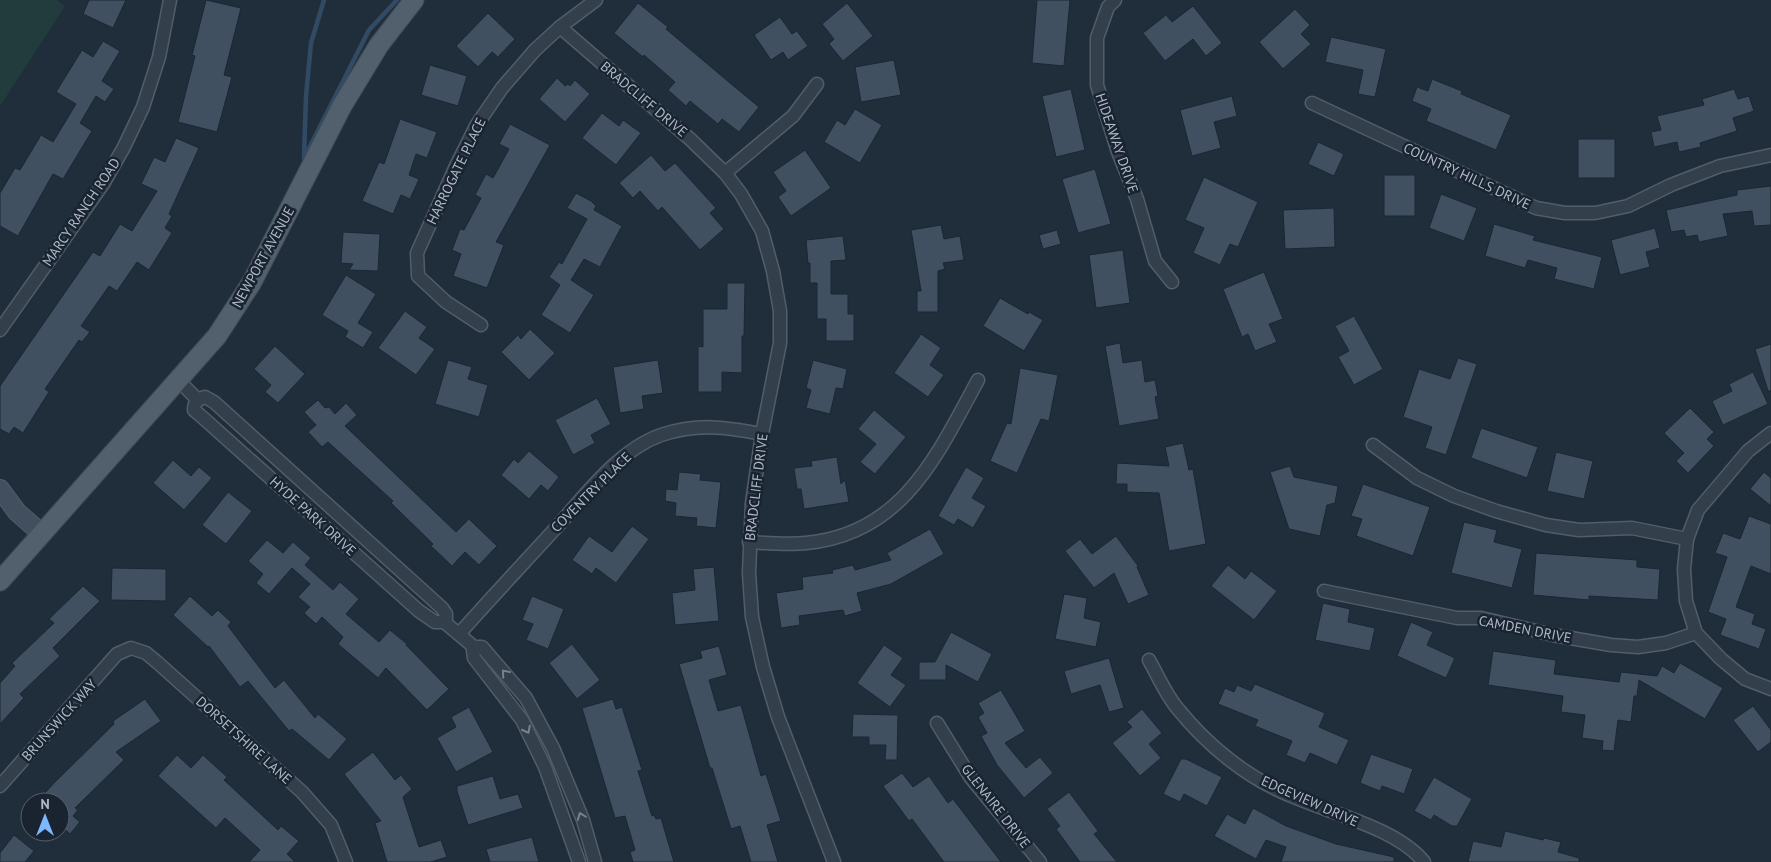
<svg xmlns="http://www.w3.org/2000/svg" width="1771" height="862" font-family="'PT Sans',sans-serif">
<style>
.green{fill:#223c3d}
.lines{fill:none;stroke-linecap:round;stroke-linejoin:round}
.stream{stroke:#324b65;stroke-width:4.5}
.building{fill:#405060;stroke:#1b2633}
.street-casing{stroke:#525d6a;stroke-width:15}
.secondary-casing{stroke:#525d6a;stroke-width:20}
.primary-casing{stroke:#404b58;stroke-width:21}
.street{stroke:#343f4c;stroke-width:12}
.secondary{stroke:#414f5f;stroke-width:18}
.primary{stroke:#525f6c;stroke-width:19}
.oneway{stroke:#788390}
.labels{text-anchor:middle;stroke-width:5;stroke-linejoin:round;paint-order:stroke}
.street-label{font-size:14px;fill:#afbac8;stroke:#192430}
</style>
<rect width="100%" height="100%" fill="#202e3c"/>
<polygon class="green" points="0,0 57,0 65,6 0,106"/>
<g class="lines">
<g class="stream">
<polyline points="304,157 306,96 311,43 324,0"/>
<polyline points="304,158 369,30 397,0"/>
</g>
</g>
<g class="building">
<polygon points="89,0 126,0 113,28 83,14"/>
<polygon points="206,0 241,8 224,75 232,77 217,132 178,122 195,56 192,55"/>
<polygon points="1037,0 1070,0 1064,66 1032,63"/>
<polygon points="638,3 668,27 666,29 724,78 759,107 739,132 722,119 718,124 690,101 686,106 668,90 675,82 644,55 643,57 614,33"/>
<polygon points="847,3 873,36 843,61 829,44 834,39 822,24"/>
<polygon points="1193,6 1222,43 1206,56 1193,39 1165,61 1143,33 1166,15 1172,22"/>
<polygon points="1295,9 1310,25 1301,34 1311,44 1283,69 1259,42"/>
<polygon points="488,13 515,39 498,57 492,52 478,67 456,46"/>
<polygon points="780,17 792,34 797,31 808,46 788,60 783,52 771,60 754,35"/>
<polygon points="1331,37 1386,49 1375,97 1358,94 1363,70 1325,62"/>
<polygon points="103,41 120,51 102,81 114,89 105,102 96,96 80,123 92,131 63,179 53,174 18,236 0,226 0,193 15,168 20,170 41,135 53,142 76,104 56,92 82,50 93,57"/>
<polygon points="894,60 901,95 861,102 855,67"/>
<polygon points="430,65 467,76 458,106 421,95"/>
<polygon points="557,78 565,86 568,84 570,86 575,80 590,94 565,122 539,99"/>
<polygon points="1432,79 1462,91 1461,94 1511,115 1496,150 1426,121 1431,109 1412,101 1417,87 1428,91"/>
<polygon points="1071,89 1085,150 1056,157 1042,96"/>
<polygon points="1734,89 1738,99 1749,96 1754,111 1733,118 1737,131 1700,143 1701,147 1679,152 1677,142 1654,147 1651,132 1661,130 1657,116 1704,105 1702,99"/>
<polygon points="1232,96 1237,116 1214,122 1221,148 1192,156 1180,110"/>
<polygon points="855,109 882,125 860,163 824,142 837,120 845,125"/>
<polygon points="602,113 619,126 623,120 641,133 616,165 582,138"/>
<polygon points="400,119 437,132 427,158 416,154 409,175 419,179 410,199 401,195 393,214 362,201 379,162 384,164"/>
<polygon points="510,124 550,145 496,242 504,245 487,288 453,276 461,254 452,250 460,229 464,230 481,198 475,195 486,174 493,178 509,149 499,144"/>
<polygon points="176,138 199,148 169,214 172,216 165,228 172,233 149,270 137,262 117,291 109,286 81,326 90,332 82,342 79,340 45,389 49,392 23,433 14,427 9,434 0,429 0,386 93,252 100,256 120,224 132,231 157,191 141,184 154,157 165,162"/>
<rect x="1578" y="139" width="37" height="39"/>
<polygon points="1318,142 1344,154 1334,176 1308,164"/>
<polygon points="805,150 831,188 791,216 778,197 786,191 773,172"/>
<polygon points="651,155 665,171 675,163 716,208 710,213 724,229 700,250 662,207 658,211 640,191 633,198 619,183"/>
<polygon points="1095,169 1111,224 1078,233 1062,179"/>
<rect x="1384" y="175" width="31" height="41"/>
<polygon points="1204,177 1258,202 1238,247 1230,244 1220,265 1193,253 1204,228 1185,220"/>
<polygon points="1771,186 1771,225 1754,226 1752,211 1723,214 1728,236 1699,242 1697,235 1686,237 1684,230 1671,232 1666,210 1737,195 1737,190"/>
<polygon points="576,193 591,201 596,206 594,210 622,226 600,267 584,259 571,280 594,295 570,333 541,315 560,285 549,277 559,262 562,264 587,219 567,208"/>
<polygon points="1441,194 1477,208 1464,241 1429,228"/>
<polygon points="1334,208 1335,247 1285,249 1283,210"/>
<polygon points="1494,224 1535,236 1533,240 1602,257 1594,289 1554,279 1557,268 1528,260 1525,268 1485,256"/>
<polygon points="941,225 944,239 960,236 964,260 943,263 945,269 938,271 938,312 917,312 917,291 921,291 911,230"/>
<polygon points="1655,228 1660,248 1646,252 1650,267 1620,275 1611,240"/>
<polygon points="1057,230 1061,244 1043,249 1039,235"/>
<polygon points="343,232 380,234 378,271 349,270 353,264 341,263"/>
<polygon points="843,236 846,260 831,261 831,294 848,294 848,314 854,314 854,341 826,341 826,319 817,319 817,283 810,283 810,263 808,263 806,240"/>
<polygon points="1123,250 1130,303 1096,308 1089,255"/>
<polygon points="1264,272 1283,319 1269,324 1277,342 1255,351 1248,334 1242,337 1223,289"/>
<polygon points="346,275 376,294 358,323 373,332 363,348 345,337 348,331 322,315"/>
<polygon points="727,283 745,283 744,336 742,336 742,373 722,372 722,392 698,392 698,346 703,347 703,309 727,309"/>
<polygon points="1000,298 1028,314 1029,312 1043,320 1024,351 983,326"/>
<polygon points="405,311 427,327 419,338 435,349 416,375 378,348"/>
<polygon points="1354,316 1383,369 1354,385 1338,357 1349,351 1335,326"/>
<polygon points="530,329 555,353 529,380 501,352 518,335 521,339"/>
<polygon points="921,334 941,348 930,365 944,375 928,397 894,373"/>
<polygon points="1120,343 1123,363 1142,360 1145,382 1155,380 1158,396 1155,397 1159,419 1119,426 1105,346"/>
<polygon points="1771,344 1771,391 1768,391 1755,349"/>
<polygon points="275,346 305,374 278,403 265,392 271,385 254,369"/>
<polygon points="1458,358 1477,364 1446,455 1425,448 1432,427 1403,417 1419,369 1450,379"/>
<polygon points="448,360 472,367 468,379 488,385 479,417 435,404"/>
<polygon points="658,360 663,393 642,396 644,409 620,413 613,367"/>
<polygon points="813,360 847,369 843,389 836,388 830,414 806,408 811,390 806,388"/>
<polygon points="1020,368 1058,375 1049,421 1041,419 1017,473 990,461 1007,423 1011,424"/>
<polygon points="1753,372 1768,404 1723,425 1712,401 1732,391 1729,384"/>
<polygon points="597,398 611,424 591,435 595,443 573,455 555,420"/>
<polygon points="318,400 325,408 329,407 335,414 346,403 357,415 345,426 456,532 469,519 497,546 479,565 465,552 452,566 431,546 433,544 391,503 393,501 328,442 322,447 308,432 316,425 304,412"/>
<polygon points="1690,408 1714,432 1707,439 1714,446 1688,473 1676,461 1684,453 1664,433"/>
<polygon points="874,410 906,437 875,474 860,462 876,444 858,429"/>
<polygon points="1481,428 1538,447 1527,478 1471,458"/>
<polygon points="1183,443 1189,470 1193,469 1206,544 1169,551 1159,493 1127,492 1127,484 1116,484 1117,463 1169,466 1165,447"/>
<polygon points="529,451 559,477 548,491 541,485 529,499 501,475 514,459 518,463"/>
<polygon points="1556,452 1593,461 1584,499 1547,491"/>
<polygon points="837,457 841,484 845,480 849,502 804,509 801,489 797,489 794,468 812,466 811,461"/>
<polygon points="173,460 191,476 199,467 212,478 184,510 153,483"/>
<polygon points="1290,466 1294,477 1338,486 1335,503 1327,505 1320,536 1289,529 1270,472"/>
<polygon points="966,467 984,478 972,498 986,506 973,528 958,519 954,525 938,516"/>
<polygon points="679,472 701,474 700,480 721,482 716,528 696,526 697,518 675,516 676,503 665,501 666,489 677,490"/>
<polygon points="1764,472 1771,478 1771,506 1750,489"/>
<polygon points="1363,484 1430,507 1413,556 1356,536 1362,519 1351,516"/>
<polygon points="228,492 252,511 226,544 202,525"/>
<polygon points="1749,516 1771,524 1771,574 1751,566 1736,607 1755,614 1752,624 1766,629 1759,649 1720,635 1726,619 1708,612 1727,557 1715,553 1723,533 1740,539"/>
<polygon points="1464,522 1497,530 1494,542 1522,549 1512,588 1451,573"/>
<polygon points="632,526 649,539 616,583 596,568 592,574 572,560 589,536 612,552"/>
<polygon points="930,529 944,554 891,584 857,593 862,611 845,616 843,610 799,616 800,625 781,628 776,593 803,589 802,577 833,573 832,570 853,565 855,570 891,560 887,553"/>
<polygon points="1116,536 1138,566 1137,567 1149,595 1128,604 1114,573 1094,588 1065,551 1080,539 1092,554"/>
<polygon points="267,540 283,553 293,542 311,558 305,565 333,590 340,582 359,599 346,614 379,642 390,630 407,644 406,645 449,689 427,710 386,668 378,678 338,644 343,637 322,617 316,624 304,613 310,607 298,597 310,584 292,568 269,594 256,583 263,574 248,561"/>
<polygon points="1536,553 1637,560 1637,567 1660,569 1658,600 1589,596 1589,600 1533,595"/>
<polygon points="1228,565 1245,579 1251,571 1277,591 1254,620 1211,586"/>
<polygon points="714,567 719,621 675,625 672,593 695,590 693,569"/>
<polygon points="112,568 166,569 166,601 111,600"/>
<polygon points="83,586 100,601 53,648 60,656 20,694 24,698 0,724 0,683 15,666 12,663 54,623 49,619"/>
<polygon points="1064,594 1087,598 1084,618 1101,622 1096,647 1055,639"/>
<polygon points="190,596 212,616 218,610 231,622 228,626 275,688 284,680 315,718 318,714 347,739 329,760 292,729 289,731 248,681 240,687 209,646 208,647 173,615"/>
<polygon points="532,596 564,609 548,649 526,640 533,624 522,620"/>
<polygon points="1323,603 1350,609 1348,622 1375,628 1370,651 1315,640"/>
<polygon points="1411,622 1433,632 1427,645 1455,658 1446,678 1397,656"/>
<polygon points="951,632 992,654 978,682 946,665 946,680 919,680 919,662 935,662"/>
<polygon points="572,644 600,680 577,699 549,663"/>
<polygon points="884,645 903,658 891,675 906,685 890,707 857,683"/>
<polygon points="719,646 727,675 709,680 718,711 741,705 761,776 766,774 781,821 767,825 778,862 751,862 740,826 731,829 712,768 710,768 679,664 702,658 700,651"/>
<polygon points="1493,651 1556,660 1554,674 1619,682 1621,672 1657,676 1662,666 1674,673 1680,663 1723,688 1705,719 1639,680 1637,696 1634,696 1631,722 1618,720 1614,751 1602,750 1603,741 1582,738 1585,715 1561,712 1563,696 1488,685"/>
<polygon points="1109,658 1124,708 1109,712 1100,685 1071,694 1064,671"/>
<polygon points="1255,684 1325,713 1319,727 1349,740 1337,765 1310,753 1305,763 1286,755 1292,741 1255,726 1258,720 1218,704 1225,688 1234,692 1237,685 1251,691"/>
<polygon points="1001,690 1025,731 1005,743 1026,768 1040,757 1053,773 1024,798 997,765 981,736 987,733 978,717 984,713 978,703"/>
<polygon points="145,699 161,721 116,752 124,760 75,808 78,810 73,816 80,822 70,834 62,827 60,830 60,802 37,802 54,783 114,724 113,721"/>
<polygon points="613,699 616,709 622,707 642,770 638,771 652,816 654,815 656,819 661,818 674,862 633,862 630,852 635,850 625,816 615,818 582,708"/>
<polygon points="1753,706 1771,730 1771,742 1758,752 1733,720"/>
<polygon points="469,707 493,752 456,772 437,738 456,727 451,717"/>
<polygon points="1142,709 1162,733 1149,744 1161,758 1140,776 1112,743 1132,727 1127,722"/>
<polygon points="853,714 898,715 897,760 885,760 886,745 869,745 869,737 852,737"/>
<polygon points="373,752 395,780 401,775 412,789 403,797 419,847 441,840 447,857 431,862 387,862 375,823 381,821 344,774"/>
<polygon points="1371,754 1413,769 1404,794 1382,786 1380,791 1360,783"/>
<polygon points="177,755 191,768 203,755 227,777 224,780 278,830 281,826 299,841 287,854 295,862 249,862 260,850 225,818 216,828 158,776"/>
<polygon points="1181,759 1186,759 1222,777 1207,806 1184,794 1180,802 1163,794"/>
<polygon points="902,773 913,787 929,776 948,803 953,799 1001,862 944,862 912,819 909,821 883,786"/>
<polygon points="493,776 500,799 518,794 523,808 468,825 457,791 457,786"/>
<polygon points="1434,777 1472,799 1457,826 1452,826 1434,815 1431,820 1414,811"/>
<polygon points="1069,792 1098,831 1094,834 1117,862 1080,862 1056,829 1060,826 1047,809"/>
<polygon points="1253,808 1286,826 1336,844 1394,857 1394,862 1281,862 1286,847 1266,840 1256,859 1214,836 1227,814 1245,824"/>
<polygon points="1505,831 1543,840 1544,838 1561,842 1558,852 1579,858 1579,862 1468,862 1473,841 1501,847"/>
<polygon points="14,835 34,851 25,862 0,862 0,853"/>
<polygon points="532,837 539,862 490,862 486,849"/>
</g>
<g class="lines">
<defs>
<g id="street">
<polyline points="1115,0 1108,7 1097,38 1097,85 1118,152 1137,199 1155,261 1172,282"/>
<polyline points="560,27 690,139 725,173 741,194 762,231 773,271 780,311 780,343 762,434 752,503 749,573 752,617 763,667 778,717 834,862"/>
<polyline points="1312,103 1536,208 1565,213 1595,213 1628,206 1671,185 1720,166 1771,155"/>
<polyline points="725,173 793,116 817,84"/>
<polyline points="481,325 446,302 418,276 417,253 456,166 476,126 502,88 535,50 560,27 596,0"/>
<polyline points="0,330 103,184 124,147 143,107 159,57 170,0"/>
<polyline points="179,381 198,400"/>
<path d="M205,397l9,5 228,206 4,6v5l-5,3h-6l-16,-11 -218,-195 -7,-6c0,-8 4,-11 11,-13z"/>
<polyline points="1771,433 1748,451 1698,510 1687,539 1684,569 1686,601 1696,633 1721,659 1745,679 1771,689"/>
<polyline points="1373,445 1417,478 1454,496 1496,511 1546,525 1579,530 1632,528 1687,539"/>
<path d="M749,542c19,1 39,3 57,1 97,-9 131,-88 172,-163"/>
<polyline points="1324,591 1457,618 1481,618 1553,635 1611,645 1638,647 1666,643 1696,633"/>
<polyline points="443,621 474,647 482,647 526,698 553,748 583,820 595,862"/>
<path d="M459,634c31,-35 63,-69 95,-104 30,-33 64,-80 107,-95 37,-12 64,-8 101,-1"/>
<polyline points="474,647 473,651 474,658 522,720 545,767 579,862"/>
<path d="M1149,660c9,16 17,35 29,49 29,36 68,68 111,86 40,18 108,33 135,67"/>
<polyline points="937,723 971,778 1040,862"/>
<polyline points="0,786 117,654 131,648 146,653 158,663 302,792 331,825 346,862"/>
</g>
<polyline id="secondary" points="0,489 17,512 41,533"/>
<polyline id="primary" points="0,581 217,336 252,282 342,106 379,45 414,0"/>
</defs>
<use href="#street" class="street-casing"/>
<use href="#secondary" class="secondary-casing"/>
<use href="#primary" class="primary-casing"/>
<use href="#street" class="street"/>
<use href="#secondary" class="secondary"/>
<use href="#primary" class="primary"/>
</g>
<defs><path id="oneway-chevron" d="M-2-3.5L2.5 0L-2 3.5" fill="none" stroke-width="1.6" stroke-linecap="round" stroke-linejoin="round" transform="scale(1.25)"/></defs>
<g class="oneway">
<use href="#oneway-chevron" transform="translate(505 673) rotate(-130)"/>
<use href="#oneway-chevron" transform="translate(527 730) rotate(63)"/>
<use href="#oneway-chevron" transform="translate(581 816) rotate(-111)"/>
</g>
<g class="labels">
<g class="street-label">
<text transform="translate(644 99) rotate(40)" y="5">BRADCLIFF DRIVE</text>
<text transform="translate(1117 143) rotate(71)" y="5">HIDEAWAY DRIVE</text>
<text transform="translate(456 171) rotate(-64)" y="5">HARROGATE PLACE</text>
<text transform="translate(1467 176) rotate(25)" y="5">COUNTRY HILLS DRIVE</text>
<text transform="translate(81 212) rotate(-56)" y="5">MARCY RANCH ROAD</text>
<text transform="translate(263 257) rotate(-61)" y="5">NEWPORT AVENUE</text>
<text transform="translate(756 487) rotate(-83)" y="5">BRADCLIFF DRIVE</text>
<text transform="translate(591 492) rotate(-45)" y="5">COVENTRY PLACE</text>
<text transform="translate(313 516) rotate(42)" y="5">HYDE PARK DRIVE</text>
<text transform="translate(1525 629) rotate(11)" y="5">CAMDEN DRIVE</text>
<text transform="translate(59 720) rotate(-48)" y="5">BRUNSWICK WAY</text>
<text transform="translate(244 740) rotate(42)" y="5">DORSETSHIRE LANE</text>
<text transform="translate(1310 801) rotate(24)" y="5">EDGEVIEW DRIVE</text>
<text transform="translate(996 806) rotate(52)" y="5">GLENAIRE DRIVE</text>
</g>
</g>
<g transform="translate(45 817)"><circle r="24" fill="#192430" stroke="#55606d"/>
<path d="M0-4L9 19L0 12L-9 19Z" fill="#7db8ff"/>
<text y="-8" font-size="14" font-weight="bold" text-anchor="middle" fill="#afbac8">N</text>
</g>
</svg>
